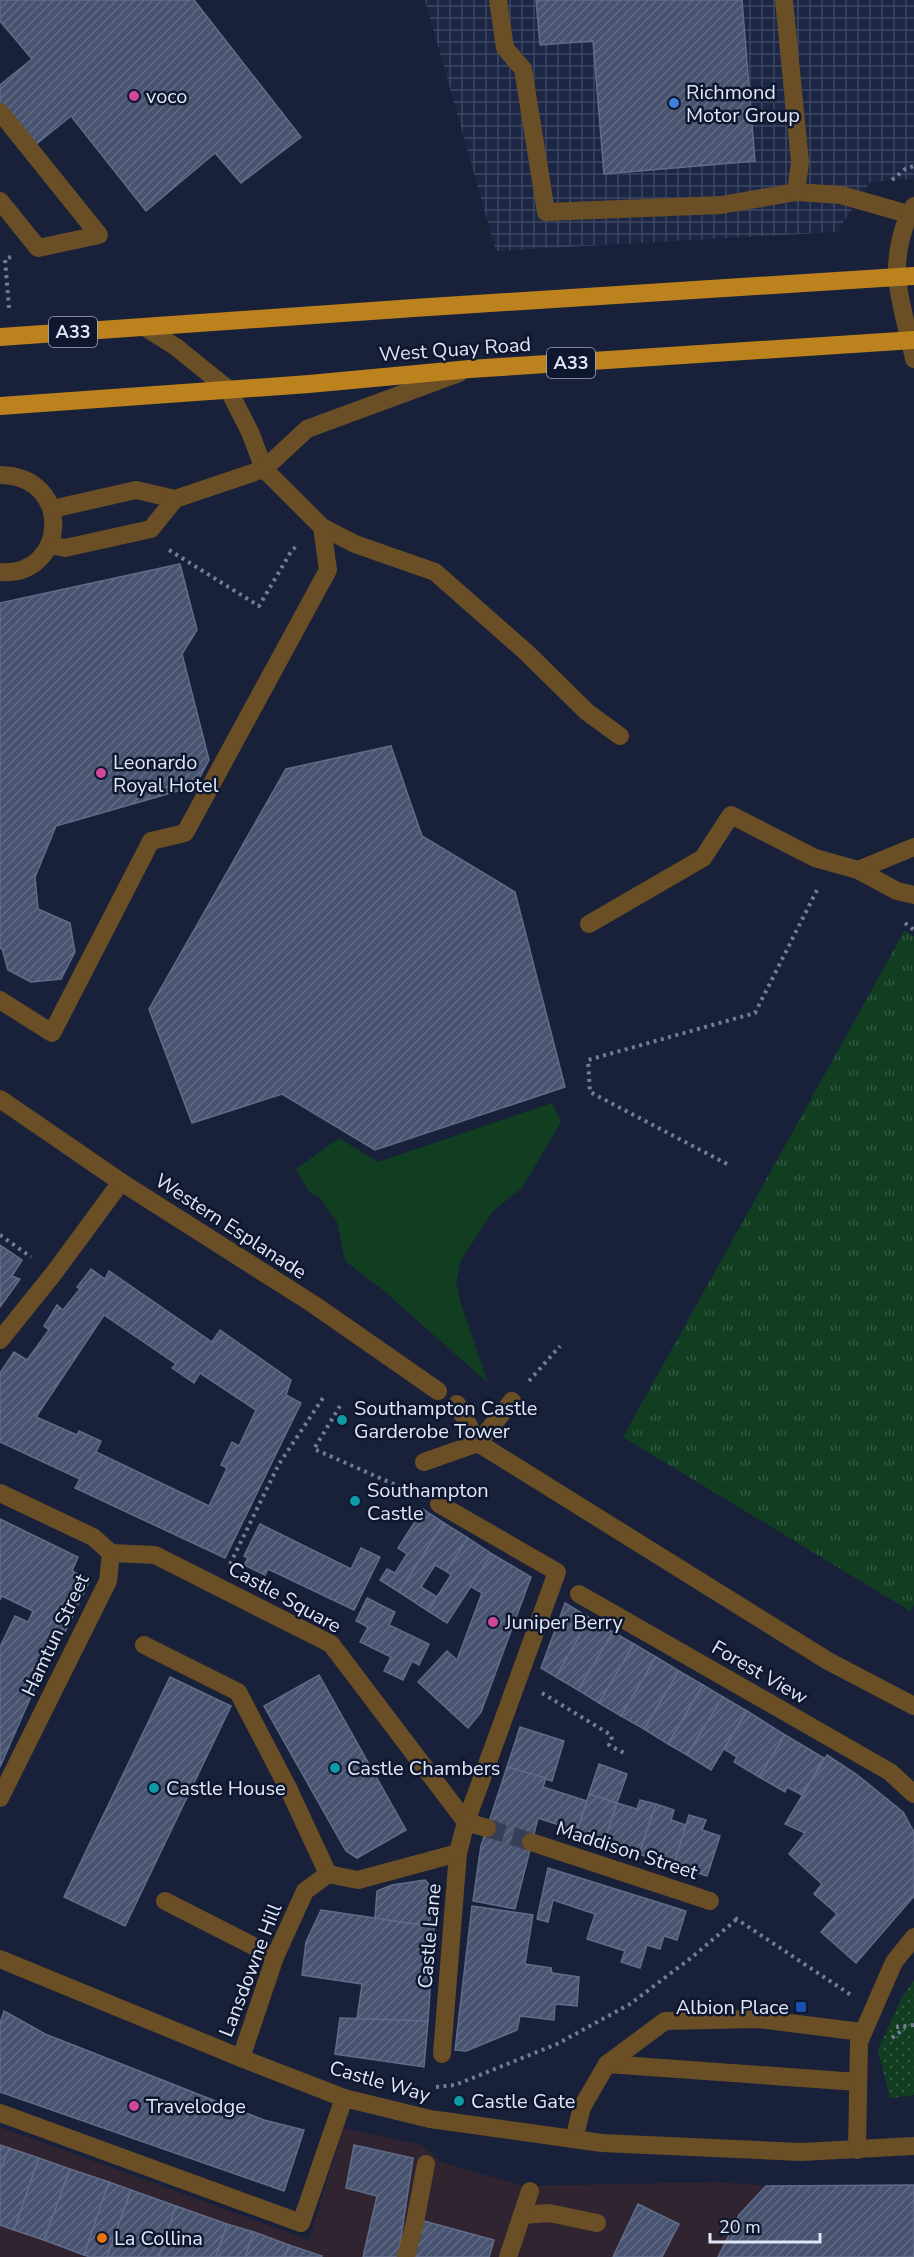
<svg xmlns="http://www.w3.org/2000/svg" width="914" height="2257" font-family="'Nunito Sans',sans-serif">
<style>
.commercial{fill:#312431}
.industrial{fill:url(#industrial-grid)}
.grass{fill:url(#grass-tufts)}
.park{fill:url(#park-dots)}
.garden{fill:#113e21}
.building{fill:url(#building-hatch);stroke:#616c8a;stroke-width:1.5;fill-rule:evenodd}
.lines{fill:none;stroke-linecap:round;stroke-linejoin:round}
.minor-tunnel{stroke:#363f56;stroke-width:18;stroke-dasharray:18 9;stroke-linecap:butt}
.path{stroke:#757d91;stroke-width:4;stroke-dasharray:3 4.5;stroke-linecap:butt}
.service{stroke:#6a4e25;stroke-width:18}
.pedestrian{stroke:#6a4e25;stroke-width:18}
.minor{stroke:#6a4e25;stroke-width:18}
.trunk{stroke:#bc821e;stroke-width:18}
.hotel-dot{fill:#d1479c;stroke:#0f172f;stroke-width:2}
.shop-dot{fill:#3f7fe0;stroke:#0f172f;stroke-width:2}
.culture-dot{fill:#0f9aa8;stroke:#0f172f;stroke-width:2}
.transit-dot{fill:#1a4fb4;stroke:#0f172f;stroke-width:2}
.food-dot{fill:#e8710a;stroke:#0f172f;stroke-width:2}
.labels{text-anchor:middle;stroke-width:5;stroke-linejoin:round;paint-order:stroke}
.shield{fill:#0f172f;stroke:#a1a8bb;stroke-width:1.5}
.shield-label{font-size:18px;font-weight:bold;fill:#dfe6f7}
.poi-label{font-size:20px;fill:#dfe6f7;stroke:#0f172f;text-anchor:start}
.street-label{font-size:20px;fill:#dfe6f7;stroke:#0f172f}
</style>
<defs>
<pattern id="industrial-grid" width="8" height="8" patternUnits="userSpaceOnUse" patternTransform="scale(1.5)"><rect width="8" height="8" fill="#1c2746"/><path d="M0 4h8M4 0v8" fill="none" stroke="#3d4661"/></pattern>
<pattern id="grass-tufts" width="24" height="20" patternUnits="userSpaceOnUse" patternTransform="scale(1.5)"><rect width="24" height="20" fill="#113e21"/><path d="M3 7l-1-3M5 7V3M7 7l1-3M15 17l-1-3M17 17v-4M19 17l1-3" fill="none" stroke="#335a42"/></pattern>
<pattern id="park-dots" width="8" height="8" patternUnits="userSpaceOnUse" patternTransform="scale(1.5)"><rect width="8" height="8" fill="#113e21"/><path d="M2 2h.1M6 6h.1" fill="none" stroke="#335a42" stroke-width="1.8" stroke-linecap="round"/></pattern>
<pattern id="building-hatch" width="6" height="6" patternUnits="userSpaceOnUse" patternTransform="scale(1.5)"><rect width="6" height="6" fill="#48536f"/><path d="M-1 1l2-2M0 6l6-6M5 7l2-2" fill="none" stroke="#626c84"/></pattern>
</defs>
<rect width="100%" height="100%" fill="#182139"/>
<polygon class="commercial" points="0,2127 309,2240 343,2128 422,2145 441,2162 523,2186 716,2182 766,2186 914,2257 0,2257"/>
<polygon class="industrial" points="425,0 914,0 914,179 870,182 837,232 496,251"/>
<polygon class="grass" points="905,930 914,937 914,1605 910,1611 623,1437"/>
<polygon class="park" points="914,1980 914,2095 890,2098 878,2050 901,1999"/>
<polygon class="garden" points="552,1103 561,1122 522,1188 493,1211 461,1260 456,1283 461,1304 488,1383 384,1291 345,1261 337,1222 319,1197 309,1192 296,1169 339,1138 378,1162"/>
<g class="building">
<polygon points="0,0 194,0 301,137 241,183 215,153 146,211 71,116 29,150 0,107 0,85 32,59 0,21"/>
<polygon points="536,0 742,0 755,161 604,174 593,41 540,45"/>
<polygon points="180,564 197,630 182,654 209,760 195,786 56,826 35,877 38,909 70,923 75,952 61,979 31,982 8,970 2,948 0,949 0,603"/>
<polygon points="391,746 422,836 515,892 565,1087 375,1150 282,1094 192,1123 149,1009 286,769"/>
<polygon points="0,1245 22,1260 12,1276 20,1279 0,1307"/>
<path d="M91,1269l14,10 4,-8 103,71 8,-12 71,50 -5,15 15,8 -76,155 -150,-70 5,-9 -80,-37v-69l14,-21 13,8 22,-30 -5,-4 13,-21 6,5 17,-21 -3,-2zM104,1315l72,49 -4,4 22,15 6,-10 56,37 -17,36 -7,-4 -11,23 6,3 -18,38 -113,-54 5,-11 -22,-10 -2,4 -41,-18z"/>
<polygon points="423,1509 444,1523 399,1592 380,1580 387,1569 395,1573 407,1554 398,1548"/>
<polygon points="0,1519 78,1557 72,1571 90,1580 61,1640 58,1639 40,1676 0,1767 0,1647 15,1616 28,1622 33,1611 2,1596 0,1600"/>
<polygon points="444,1523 468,1538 446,1571 435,1565 421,1587 437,1597 428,1611 399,1592"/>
<polygon points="260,1524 351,1569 361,1548 380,1557 354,1610 268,1569 265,1575 244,1565 248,1558 244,1556"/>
<polygon points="468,1538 492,1554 447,1623 428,1611 451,1575 446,1571"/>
<polygon points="492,1554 531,1577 481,1712 468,1728 418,1682 447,1651 457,1660 482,1593 470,1586"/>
<polygon points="367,1598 395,1612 389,1625 429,1644 419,1665 412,1661 403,1680 384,1671 391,1657 360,1642 368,1627 356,1621"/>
<polygon points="565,1603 590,1618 556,1677 541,1668"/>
<polygon points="590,1618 613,1632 578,1690 556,1677"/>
<polygon points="613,1632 634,1644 599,1703 578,1690"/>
<polygon points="634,1644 656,1657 621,1716 599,1703"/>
<polygon points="656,1657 679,1671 644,1729 621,1716"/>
<polygon points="679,1671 703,1685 668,1744 644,1729"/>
<polygon points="319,1675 406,1830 357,1858 346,1851 264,1706"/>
<polygon points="170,1677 231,1706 125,1926 64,1897"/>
<polygon points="703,1685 723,1697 687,1755 668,1744"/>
<polygon points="723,1697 747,1711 711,1770 687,1755"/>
<polygon points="747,1711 785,1735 759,1777 734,1762 737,1757 724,1749"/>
<polygon points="520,1727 564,1741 552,1781 507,1767"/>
<polygon points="785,1735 824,1758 802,1795 787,1787 785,1792 759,1777"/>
<polygon points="827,1755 856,1774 903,1812 914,1832 914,1896 856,1963 821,1932 837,1914 814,1894 822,1884 789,1854 805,1833 785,1824"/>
<polygon points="599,1764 627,1774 617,1803 589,1794"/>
<polygon points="507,1767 546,1778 543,1787 587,1801 577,1831 538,1818 515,1909 473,1901 481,1846"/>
<polygon points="589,1794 617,1803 602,1848 575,1838"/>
<polygon points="640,1800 656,1804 639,1854 604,1843 617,1803 637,1809"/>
<polygon points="656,1804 674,1810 671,1820 686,1825 674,1865 639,1854"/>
<polygon points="689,1815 706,1820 702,1830 720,1836 707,1876 674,1865"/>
<polygon points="548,1868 686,1911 677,1940 664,1936 660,1949 647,1945 640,1968 621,1962 625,1951 587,1939 595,1914 553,1900 548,1922 537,1919"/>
<polygon points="425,1880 431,1887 430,1927 375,1918 377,1891 392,1885"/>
<polygon points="472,1906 533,1915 525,1964 551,1968 552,1973 579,1977 577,2006 555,2004 554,2020 520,2016 517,2030 466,2051 455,2050"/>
<polygon points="321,1910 434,1927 428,2021 357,2019 362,1984 302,1975 306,1942"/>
<polygon points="4,2011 45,2034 264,2120 304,2130 284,2191 0,2092 0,2023"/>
<polygon points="340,2018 428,2021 424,2067 335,2054"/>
<polygon points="0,2145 9,2148 0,2171"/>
<polygon points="354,2145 413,2158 398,2257 363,2257 377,2196 346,2188"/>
<polygon points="9,2148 39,2158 14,2230 0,2225 0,2171"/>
<polygon points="39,2158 70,2169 44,2240 14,2230"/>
<polygon points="70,2169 109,2182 84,2255 44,2240"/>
<polygon points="109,2182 131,2190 107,2257 90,2257 84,2255"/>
<polygon points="914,2185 914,2257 718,2257 739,2215 766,2186"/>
<polygon points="131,2190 176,2206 159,2257 107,2257"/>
<polygon points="638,2204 679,2224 662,2257 613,2257"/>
<polygon points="176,2206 227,2224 216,2257 159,2257"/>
<polygon points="424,2221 494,2240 489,2257 413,2257"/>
<polygon points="227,2224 254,2232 245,2257 216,2257"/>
<polygon points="254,2232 289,2245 285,2257 245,2257"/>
<polygon points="289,2245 322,2256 321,2257 285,2257"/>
</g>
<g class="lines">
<polyline class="minor-tunnel" points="487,1828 531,1842"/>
<g class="path">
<polyline points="892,180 905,169 914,166"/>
<polyline points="9,308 5,259 11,257"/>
<polyline points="169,550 259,606 292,550 297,546"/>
<polyline points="905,923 914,930"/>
<polyline points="727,1164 590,1092 588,1060 755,1013 819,886"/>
<polyline points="0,1235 31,1257"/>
<polyline points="529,1381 560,1346"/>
<polyline points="340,1406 314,1449 414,1493"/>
<polyline points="230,1564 279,1464 325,1395"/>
<polyline points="542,1693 611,1735 612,1740 609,1745 626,1754"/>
<polyline points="735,1918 851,1995"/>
<polyline points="896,2027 914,2025"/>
<polyline points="892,2038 905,2028"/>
<polyline points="436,2087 455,2085 557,2044 630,2004 691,1958 737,1919"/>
</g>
<g class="service">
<polyline points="498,0 505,48 523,69 546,212 721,205 796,192 841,195 908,214"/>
<polyline points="784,0 800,162 796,192"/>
<polyline points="0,112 99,235 38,248 0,201"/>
<polyline points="146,328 176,347 228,389 250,432 264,469 322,527 355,544 435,572 526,652 587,712 620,736"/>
<path d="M0,475c75,1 67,103 0,97"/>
<polyline points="52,509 136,490 175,499 264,469 307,429 459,373"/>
<polyline points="49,545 65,548 151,529 175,499"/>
<polyline points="858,870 914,847"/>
<polyline points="589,924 703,858 731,815 815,858 858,870 897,891 914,895"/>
<polyline points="0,1000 52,1033 151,841 185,833 328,570 322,527"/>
<polyline points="0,1340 54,1273 121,1182"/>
<polyline points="144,1645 238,1692 289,1790"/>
<polyline points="165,1901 275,1957"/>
<polyline points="607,2064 858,2082"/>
<polyline points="0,2113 301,2223 344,2098"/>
<polyline points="574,2139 582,2107 607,2064 665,2021 758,2019 862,2032"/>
<polyline points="522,2215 549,2213 597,2223"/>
<polyline points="406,2257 415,2222 426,2164"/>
<polyline points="508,2257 530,2191"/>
</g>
<g class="pedestrian">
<polyline points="457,1404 478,1443 828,1661 914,1706"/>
<polyline points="424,1462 478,1443 512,1401"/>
</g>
<g class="minor">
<path d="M914,206c-12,18 -18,49 -17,71 2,25 12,57 17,82"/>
<polyline points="0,1099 121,1182 313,1304 438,1391"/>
<polyline points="0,1493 93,1537 111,1553"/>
<polyline points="439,1504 557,1572 466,1822 458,1853 442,2054"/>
<polyline points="111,1553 155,1555 331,1644 466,1822"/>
<polyline points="579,1594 890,1772 914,1794"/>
<polyline points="289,1790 328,1874"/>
<polyline points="0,1798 108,1581 111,1553"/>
<polyline points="466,1822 487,1828"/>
<polyline points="531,1842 710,1901"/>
<polyline points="0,1959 241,2058 344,2098 430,2119 602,2143 801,2152 914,2146"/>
<polyline points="241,2058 275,1957 305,1891 328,1874 358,1880 458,1853"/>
<polyline points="857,2150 859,2042 894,1962 914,1937"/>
</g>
<g class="trunk">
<polyline points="0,337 414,308 914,276"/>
<polyline points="0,406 309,384 470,369 914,340"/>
</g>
</g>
<g class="hotel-dot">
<circle cx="134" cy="96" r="6"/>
<circle cx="101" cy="773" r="6"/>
<circle cx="493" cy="1622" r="6"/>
<circle cx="134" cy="2106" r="6"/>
</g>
<circle class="shop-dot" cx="674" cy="103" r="6"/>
<g class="culture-dot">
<circle cx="342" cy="1420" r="6"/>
<circle cx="355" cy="1501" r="6"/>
<circle cx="335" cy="1768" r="6"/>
<circle cx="154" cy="1788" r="6"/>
<circle cx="459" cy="2101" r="6"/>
</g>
<rect class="transit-dot" x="795" y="2001" width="12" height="12" rx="3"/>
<circle class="food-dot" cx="102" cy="2238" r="6"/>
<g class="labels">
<g class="shield">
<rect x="49" y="317" width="48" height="30" rx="4.5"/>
<rect x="547" y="348" width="48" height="30" rx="4.5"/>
</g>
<g class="shield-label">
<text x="73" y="338">A33</text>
<text x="571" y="369">A33</text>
</g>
<g class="poi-label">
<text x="686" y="99">Richmond<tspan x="686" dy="23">Motor Group</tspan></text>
<text x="146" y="103">voco</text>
<text x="113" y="769">Leonardo<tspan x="113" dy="23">Royal Hotel</tspan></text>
<text x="354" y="1415">Southampton Castle<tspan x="354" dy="23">Garderobe Tower</tspan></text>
<text x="367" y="1497">Southampton<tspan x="367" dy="23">Castle</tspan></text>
<text x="505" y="1629">Juniper Berry</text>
<text x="347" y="1775">Castle Chambers</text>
<text x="166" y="1795">Castle House</text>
<text x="789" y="2014" text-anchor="end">Albion Place</text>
<text x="471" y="2108">Castle Gate</text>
<text x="146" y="2113">Travelodge</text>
<text x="114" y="2245">La Collina</text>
</g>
<g class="street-label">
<text transform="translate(455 349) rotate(-4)" y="7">West Quay Road</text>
<text transform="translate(231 1226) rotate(33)" y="7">Western Esplanade</text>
<text transform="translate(285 1597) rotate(29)" y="7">Castle Square</text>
<text transform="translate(55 1635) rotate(-65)" y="7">Hamtun Street</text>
<text transform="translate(760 1672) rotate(30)" y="7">Forest View</text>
<text transform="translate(627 1850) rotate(18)" y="7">Maddison Street</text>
<text transform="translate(429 1936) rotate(-85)" y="7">Castle Lane</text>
<text transform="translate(250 1970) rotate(-69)" y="7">Lansdowne Hill</text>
<text transform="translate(380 2081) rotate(16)" y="7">Castle Way</text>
</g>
</g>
<path d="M710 2233v9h110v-9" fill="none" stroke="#dfe6f7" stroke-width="3"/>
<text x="719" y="2233" font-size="18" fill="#dfe6f7" stroke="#0f172f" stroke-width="4.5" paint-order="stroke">20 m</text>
</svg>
